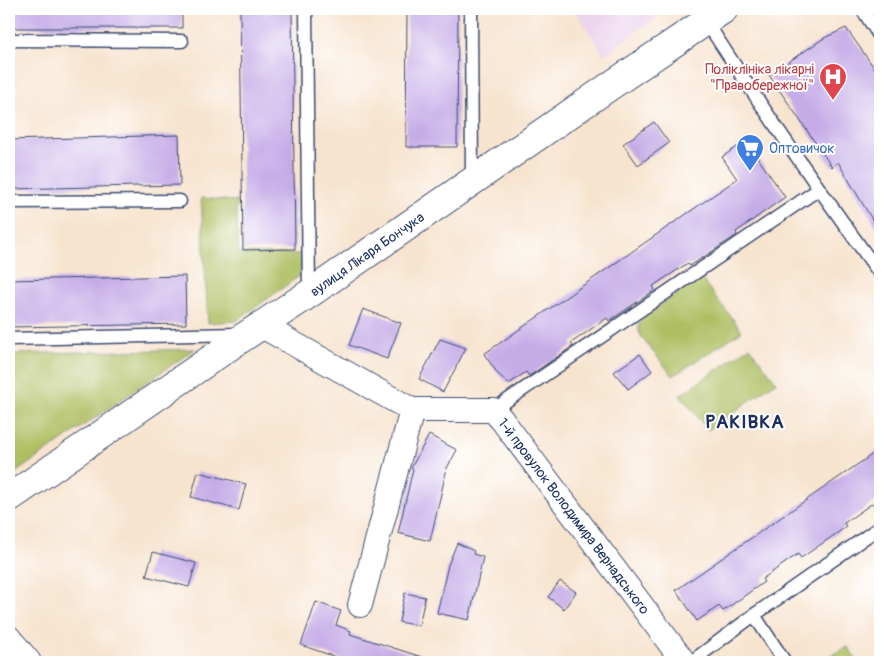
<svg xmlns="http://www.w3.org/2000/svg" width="889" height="671" font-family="Pangolin,sans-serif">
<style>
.built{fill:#ebd1eb}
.green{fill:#aebe61;stroke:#647660}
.building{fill:#c5ace7}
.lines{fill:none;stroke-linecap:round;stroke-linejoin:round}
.lane-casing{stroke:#3c4a6f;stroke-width:15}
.street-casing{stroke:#3c4a6f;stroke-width:26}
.secondary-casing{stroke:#3c4a6f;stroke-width:30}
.lane{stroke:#fff;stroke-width:12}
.street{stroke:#fff;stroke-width:24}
.secondary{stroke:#fff;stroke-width:28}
.labels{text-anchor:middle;stroke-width:4;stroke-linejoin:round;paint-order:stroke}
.health-label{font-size:14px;fill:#be3a42;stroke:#fff;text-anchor:end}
.shop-label{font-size:14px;fill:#366cbe;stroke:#fff;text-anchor:start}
.street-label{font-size:14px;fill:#1b2f5e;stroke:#fff}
.district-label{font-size:19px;font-weight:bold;letter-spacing:1px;fill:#1b2f5e;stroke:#fff}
</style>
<rect width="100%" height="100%" fill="#fff"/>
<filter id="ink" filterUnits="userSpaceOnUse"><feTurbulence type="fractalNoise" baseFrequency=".02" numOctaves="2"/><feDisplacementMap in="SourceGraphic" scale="10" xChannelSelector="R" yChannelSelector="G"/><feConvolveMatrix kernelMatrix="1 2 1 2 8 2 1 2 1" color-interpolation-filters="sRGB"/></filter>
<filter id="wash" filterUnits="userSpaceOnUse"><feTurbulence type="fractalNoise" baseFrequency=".0096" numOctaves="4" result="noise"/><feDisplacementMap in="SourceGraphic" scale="20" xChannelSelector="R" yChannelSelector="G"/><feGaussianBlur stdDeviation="1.12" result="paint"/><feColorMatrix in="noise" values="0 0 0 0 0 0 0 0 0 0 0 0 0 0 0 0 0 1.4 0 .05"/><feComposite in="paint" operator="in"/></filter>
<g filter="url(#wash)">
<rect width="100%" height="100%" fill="#f7e4cf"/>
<polygon class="built" points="574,9 668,9 604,55"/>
<g class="green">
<polygon points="201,198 236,201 239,253 301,254 301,275 236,321 208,323"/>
<path d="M700,277l42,54 -69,45 -32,-39c-4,-9 -3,-14 4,-21z"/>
<polygon points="750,347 776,382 708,430 680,395"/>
<polygon points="195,349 9,477 9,354"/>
<polygon points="848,647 858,662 816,662"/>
</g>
<g id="blocks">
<g class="building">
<rect x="9" y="9" width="173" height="19"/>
<polygon points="240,9 292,9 295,249 243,250"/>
<polygon points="407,9 458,9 457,147 406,147"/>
<polygon points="846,28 880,76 880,233 838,162 832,167 769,75 824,38"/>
<polygon points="654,122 669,143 638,165 623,144"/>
<polygon points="179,135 180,185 9,189 9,140"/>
<polygon points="746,141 785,197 736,232 737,235 690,266 688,263 653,286 655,290 609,321 607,318 571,343 573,346 529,376 526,372 509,384 498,374 484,354 737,179 722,157"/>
<polygon points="185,276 186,324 9,327 9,280"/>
<polygon points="363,309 401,323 387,359 349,345"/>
<polygon points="440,339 466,348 443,392 419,379"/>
<polygon points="640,354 652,371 628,389 614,372"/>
<polygon points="429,435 457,450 447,468 430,541 398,533 413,469 411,468"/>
<polygon points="880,449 880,498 844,523 846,527 801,558 798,554 762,579 764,582 723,611 719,606 697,621 676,590"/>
<polygon points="198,472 246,484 239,510 191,497"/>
<polygon points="457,543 474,551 473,554 483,557 469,620 437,613 448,565"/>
<polygon points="153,552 196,563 189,587 146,576"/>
<polygon points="560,581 576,592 564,609 548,597"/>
<polygon points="405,593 425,597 419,626 399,622"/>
<polygon points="316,602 341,611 336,625 351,631 350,634 425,658 424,662 350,662 301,645"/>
</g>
</g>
</g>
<g filter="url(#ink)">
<use href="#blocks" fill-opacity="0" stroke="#3c4a6f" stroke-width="1"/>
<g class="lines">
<defs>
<g id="lane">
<polyline points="306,9 309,294"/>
<polyline points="471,9 472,181"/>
<polyline points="862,9 880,37"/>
<path d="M706,21c55,86 114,170 174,253"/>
<polyline points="9,40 182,41"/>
<polyline points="9,202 180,201"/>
<polyline points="9,339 239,334"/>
<polyline points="493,410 819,189"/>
<polyline points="754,615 785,662"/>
<polyline points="691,662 754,615 880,527"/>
</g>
<g id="street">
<polyline points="262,326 412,410 493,410 502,420 684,662"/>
<polyline points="360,605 412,410"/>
<polyline points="9,638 29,662"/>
</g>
<polyline id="secondary" points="9,498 236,342 309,294 613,84 724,9"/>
</defs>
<use href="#lane" class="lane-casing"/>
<use href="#street" class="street-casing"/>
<use href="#secondary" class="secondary-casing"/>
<use href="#lane" class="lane"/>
<use href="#street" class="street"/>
<use href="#secondary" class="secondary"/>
</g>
</g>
<defs>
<symbol id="hospital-pin" viewBox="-11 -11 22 30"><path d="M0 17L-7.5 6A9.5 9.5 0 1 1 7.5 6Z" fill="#e0444e" stroke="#fff"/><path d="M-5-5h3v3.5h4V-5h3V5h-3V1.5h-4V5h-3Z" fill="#fff"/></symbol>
<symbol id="supermarket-pin" viewBox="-11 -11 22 30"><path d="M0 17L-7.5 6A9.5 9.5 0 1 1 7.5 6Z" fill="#3f7fe0" stroke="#fff"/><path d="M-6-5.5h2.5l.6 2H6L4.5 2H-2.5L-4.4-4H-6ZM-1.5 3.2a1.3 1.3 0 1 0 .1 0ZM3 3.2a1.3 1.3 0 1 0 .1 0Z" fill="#fff"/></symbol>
</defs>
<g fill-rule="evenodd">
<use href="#hospital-pin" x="817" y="61" width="32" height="43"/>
<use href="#supermarket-pin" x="734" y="132" width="32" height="43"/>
</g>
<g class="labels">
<g class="health-label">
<text x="814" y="74">Поліклініка лікарні<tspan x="814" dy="16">"Правобережної"</tspan></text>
</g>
<g class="shop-label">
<text x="769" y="153">Оптовичок</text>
</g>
<g class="street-label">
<text transform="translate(367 254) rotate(-35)" y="5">вулиця Лікаря Бончука</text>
<text transform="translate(574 516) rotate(53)" y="5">1-й провулок Володимира Вернадського</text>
</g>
<g class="district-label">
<text x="745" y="428">РАКІВКА</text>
</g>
</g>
<rect width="889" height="671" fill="none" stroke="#fff" stroke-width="30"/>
</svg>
